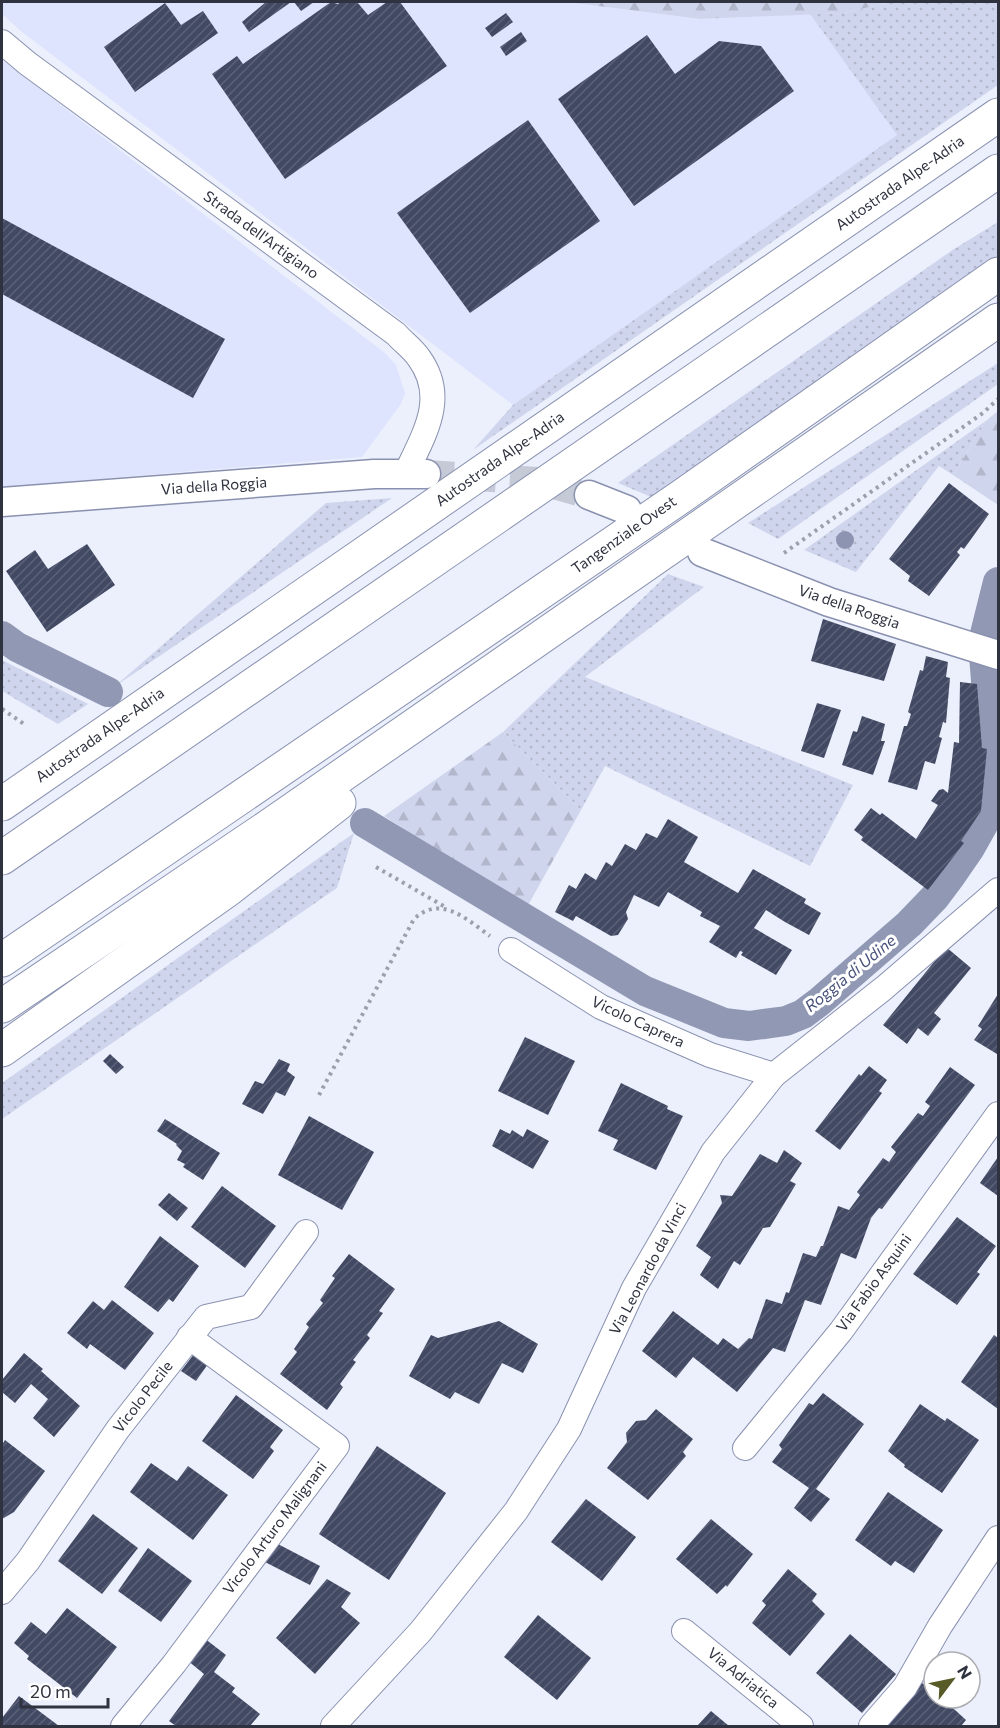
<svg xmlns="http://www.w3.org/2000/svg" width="1000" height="1728" font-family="Commissioner,sans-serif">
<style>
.built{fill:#dee4fd}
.grass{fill:url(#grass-dots)}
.forest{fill:url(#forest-firs)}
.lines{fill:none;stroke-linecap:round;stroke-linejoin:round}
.canal{stroke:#9198b4;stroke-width:30}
.building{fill:url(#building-hatch)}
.tertiary-tunnel{stroke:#c6cad7;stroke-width:28;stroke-dasharray:28 14;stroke-linecap:butt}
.minor-casing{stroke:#8991af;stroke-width:26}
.tertiary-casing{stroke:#8991af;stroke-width:31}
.trunk-casing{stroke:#8991af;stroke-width:35}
.motorway-casing{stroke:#8991af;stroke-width:35}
.path{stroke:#9c9fac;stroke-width:4;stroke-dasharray:3 4.5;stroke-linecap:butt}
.minor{stroke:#fff;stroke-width:24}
.tertiary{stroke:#fff;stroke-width:28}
.trunk{stroke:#fff;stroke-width:33}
.motorway{stroke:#fff;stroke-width:33}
.tree{fill:#8d94b1}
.labels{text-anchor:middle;stroke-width:6;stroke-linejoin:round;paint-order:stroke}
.street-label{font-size:15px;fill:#2f323f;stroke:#fff}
.water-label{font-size:16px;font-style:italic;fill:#47517b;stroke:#fff}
</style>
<defs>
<pattern id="grass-dots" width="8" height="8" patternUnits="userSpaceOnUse" patternTransform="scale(1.5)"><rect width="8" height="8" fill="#cfd5ec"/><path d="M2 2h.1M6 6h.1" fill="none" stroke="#b2b7cb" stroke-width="1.8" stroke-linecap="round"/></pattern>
<pattern id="forest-firs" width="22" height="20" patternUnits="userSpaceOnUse" patternTransform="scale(1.5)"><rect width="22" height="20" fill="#cfd5ec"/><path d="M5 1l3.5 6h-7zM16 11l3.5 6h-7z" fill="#b2b7cb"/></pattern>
<pattern id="building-hatch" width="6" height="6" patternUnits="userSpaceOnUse" patternTransform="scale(1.5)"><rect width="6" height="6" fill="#424963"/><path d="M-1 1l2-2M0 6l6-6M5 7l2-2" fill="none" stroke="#5b6177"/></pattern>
</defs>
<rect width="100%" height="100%" fill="#ecf0fd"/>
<g class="built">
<polygon points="2,2 567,2 700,19 810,14 898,135 513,405 22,32 2,14"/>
<polygon points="2,60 385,353 396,365 405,393 401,404 362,457 2,487"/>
</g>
<g class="grass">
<polygon points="890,2 998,2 998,85 473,450 513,405 897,135 810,14 845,13"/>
<polygon points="998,222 998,262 656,499 618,483 954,249"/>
<polygon points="998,363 998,384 778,539 748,523"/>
<polygon points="987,420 953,475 939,466 856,572 804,550"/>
<polygon points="392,498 114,687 326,503"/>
<polygon points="668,574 704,587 585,677 853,785 810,866 605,766 581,810 503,732"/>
<polygon points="2,660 88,704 58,724 2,691"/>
<polygon points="354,833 337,888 2,1119 2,1083"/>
</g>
<g class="forest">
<polygon points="567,2 890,2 845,13 700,19"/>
<polygon points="998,411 998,505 953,475 987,420"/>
<polygon points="503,732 581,810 526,909 384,816"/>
</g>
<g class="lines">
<g class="canal">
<polyline points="2,636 17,647 108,692"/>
<polyline points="365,823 645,991 724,1023 749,1026 786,1021 803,1014 819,1002 909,924 935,897 950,877 970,848 984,823 990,797 991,745 983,642 998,582"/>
</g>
</g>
<g class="building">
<polygon points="266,2 291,2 249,32 242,22"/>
<polygon points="294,2 314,2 301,11"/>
<polygon points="331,2 338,4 340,2 357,2 368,15 387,2 400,2 447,66 285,179 212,74 237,56 243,64"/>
<polygon points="165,3 181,25 203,11 218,33 135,92 104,47"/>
<polygon points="506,13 513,22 492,37 485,28"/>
<polygon points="521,32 527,41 506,56 500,47"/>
<polygon points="647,35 675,74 719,41 761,46 794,91 634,206 558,99"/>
<polygon points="528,120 600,221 470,313 397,213"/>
<polygon points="2,218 225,339 193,398 2,294"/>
<polygon points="949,483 989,514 964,549 961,547 957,552 960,555 929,596 908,581 910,576 889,559"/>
<polygon points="87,544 115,585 47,632 6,571 35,550 48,569"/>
<polygon points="823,619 896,644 884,681 811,661"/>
<polygon points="926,656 948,662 946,677 950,678 946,723 943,722 939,737 942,738 935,764 925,761 917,790 888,782 904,726 907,726 911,714 908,712 920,670 923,671"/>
<polygon points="960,682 977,684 982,748 987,749 981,811 961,841 964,843 928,890 861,840 863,837 854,830 871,808 880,815 882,813 916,839 938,805 931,801 939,790 943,789 948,793 954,742 959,743"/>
<polygon points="817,703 841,710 824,758 801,751"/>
<polygon points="862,716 885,724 881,741 885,741 873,775 842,765 853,731 857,732"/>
<polygon points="668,819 698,837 684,862 738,893 753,869 806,899 804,903 821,913 809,935 785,922 766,910 754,928 792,950 776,975 741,955 743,952 740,951 736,958 709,942 720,926 700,916 702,912 668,892 659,907 634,895 626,912 628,919 618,935 611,936 576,916 573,921 555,912 569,885 576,889 585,873 596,880 606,862 612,866 625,844 636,850 646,833 657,838"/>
<polygon points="946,947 971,968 934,1013 941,1019 928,1036 918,1028 907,1044 883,1025"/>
<polygon points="998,994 998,1051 997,1054 974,1040 982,1029 978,1026"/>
<polygon points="525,1037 575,1061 548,1115 498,1091"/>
<polygon points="110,1054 124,1067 116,1074 103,1061"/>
<polygon points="279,1059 290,1064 287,1071 295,1077 285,1096 276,1092 263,1114 242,1104 255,1081 263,1084"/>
<polygon points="869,1066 887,1080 879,1091 882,1093 840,1150 815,1131 859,1074 861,1076"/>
<polygon points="950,1067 975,1085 882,1209 879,1208 871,1218 856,1259 841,1253 821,1305 805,1300 785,1352 773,1348 737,1392 693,1357 676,1378 642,1351 673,1311 718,1345 723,1338 738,1349 749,1338 752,1339 766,1299 782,1304 786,1292 789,1293 803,1253 816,1257 821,1246 823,1246 838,1206 849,1210 860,1195 857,1192 883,1158 889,1162 896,1152 891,1147 918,1113 923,1116 930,1106 925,1102"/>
<polygon points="621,1083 668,1106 667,1109 683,1116 656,1170 613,1150 618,1140 598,1131"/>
<polygon points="309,1116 374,1152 342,1210 278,1175"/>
<polygon points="165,1119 220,1153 203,1180 183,1167 185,1164 177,1160 182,1151 176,1145 177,1144 157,1131"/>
<polygon points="500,1129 510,1134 512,1130 523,1137 527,1129 549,1141 533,1169 492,1146"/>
<polygon points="784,1150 802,1163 790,1181 796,1184 770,1227 763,1228 740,1265 734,1261 718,1289 700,1275 711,1257 696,1246 722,1203 720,1195 732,1196 760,1154 777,1163"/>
<polygon points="998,1157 998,1196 980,1183"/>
<polygon points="222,1186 276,1226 245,1268 191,1227"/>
<polygon points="169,1193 188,1208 177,1221 158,1205"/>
<polygon points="957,1217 996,1246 977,1272 980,1274 957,1305 913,1274"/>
<polygon points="160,1236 199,1266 173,1302 169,1299 158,1312 124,1287"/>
<polygon points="349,1254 395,1289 379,1311 383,1313 367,1335 370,1338 353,1360 356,1362 340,1384 343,1387 327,1410 280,1374 297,1352 294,1349 309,1327 306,1324 323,1303 320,1300 335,1278 332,1276"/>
<polygon points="112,1300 154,1333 125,1370 90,1344 87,1349 67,1333 93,1301 104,1310"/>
<polygon points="499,1321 538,1344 523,1373 502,1363 479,1404 455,1392 450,1399 409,1376 431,1335 438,1338"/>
<polygon points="994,1335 998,1338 998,1409 961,1382"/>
<polygon points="24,1353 43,1369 41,1371 80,1406 54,1437 33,1418 48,1399 40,1392 31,1384 15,1403 2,1392 2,1380"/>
<polygon points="194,1354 208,1364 196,1381 181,1371"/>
<polygon points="823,1393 864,1424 816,1489 830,1499 811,1522 794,1508 809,1488 772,1462 782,1449 779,1445 809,1403 813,1405"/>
<polygon points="236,1395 283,1430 270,1447 274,1451 253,1479 202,1441"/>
<polygon points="920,1404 945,1421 947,1418 979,1440 942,1493 904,1467 905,1465 888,1451"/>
<polygon points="656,1409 693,1439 683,1452 686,1456 648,1500 607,1468 627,1442 626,1433 636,1421 646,1420"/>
<polygon points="5,1440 45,1471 14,1512 2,1519 2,1445"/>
<polygon points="377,1446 446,1493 389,1580 319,1534"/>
<polygon points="151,1463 177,1481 188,1466 228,1495 193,1540 130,1492"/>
<polygon points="888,1492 943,1530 914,1573 895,1561 891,1566 855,1540"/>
<polygon points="586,1499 636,1537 602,1581 551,1542"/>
<polygon points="93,1514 138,1548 102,1594 58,1561"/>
<polygon points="711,1519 753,1554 727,1587 726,1585 717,1594 676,1559"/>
<polygon points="276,1543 320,1566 310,1585 263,1561"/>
<polygon points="148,1548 192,1581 161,1622 118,1591"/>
<polygon points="788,1569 817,1594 812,1601 825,1614 790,1656 752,1623 766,1605 762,1601"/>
<polygon points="327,1579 351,1593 341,1607 360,1623 315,1674 276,1638"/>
<polygon points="67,1608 117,1647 77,1698 27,1659 29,1656 14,1643 31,1622 46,1634"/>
<polygon points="538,1615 591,1658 557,1700 504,1657"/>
<polygon points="850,1634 896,1674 862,1713 816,1673"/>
<polygon points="204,1638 226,1655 214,1672 235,1688 232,1692 260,1714 250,1726 176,1726 169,1721 204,1674 187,1660"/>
<polygon points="922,1683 934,1692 934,1698 942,1698 966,1720 961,1726 886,1726"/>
<polygon points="19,1696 59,1726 2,1726 2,1718"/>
<polygon points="711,1711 729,1726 697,1726"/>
</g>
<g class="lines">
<polyline class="tertiary-tunnel" points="426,474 540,481 589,495"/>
<defs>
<g id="minor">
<path d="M2,42l25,21 369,271c7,8 17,15 23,24 29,40 5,76 -13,115"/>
<polyline points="511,950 601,1007 710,1055 774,1075"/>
<polyline points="745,1448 841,1331 998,1114"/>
<polyline points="2,1592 28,1561 118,1429 206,1317 251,1307 306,1232"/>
<polyline points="684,1631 801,1726"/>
<polyline points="123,1726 174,1664 337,1446 189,1337"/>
<polyline points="333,1726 421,1631 516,1511 569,1429 634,1288 713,1152 774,1075 884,988 998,890"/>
<polyline points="871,1726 905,1687 940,1626 998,1538"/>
</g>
<g id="tertiary">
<polyline points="589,495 627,510"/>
<polyline points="2,502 374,474 426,474"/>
<polyline points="702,552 829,602 998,655"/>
</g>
<g id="trunk">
<polyline points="2,960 682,496 998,274"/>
<polyline points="2,1006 269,826 998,320"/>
<polyline points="2,1050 229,889 339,803"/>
</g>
<g id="motorway">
<polyline points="2,804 998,115"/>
<polyline points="2,858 998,171"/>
</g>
</defs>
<use href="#minor" class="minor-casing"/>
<use href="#tertiary" class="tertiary-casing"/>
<use href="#trunk" class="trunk-casing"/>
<use href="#motorway" class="motorway-casing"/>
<g class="path">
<polyline points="784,553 983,413 998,399"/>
<polyline points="2,709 24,724"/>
<polyline points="376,867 447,908"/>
<path d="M319,1095l95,-176c27,-25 52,0 76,17"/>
</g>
<use href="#minor" class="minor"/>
<use href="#tertiary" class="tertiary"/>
<use href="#trunk" class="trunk"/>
<use href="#motorway" class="motorway"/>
</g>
<circle class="tree" cx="845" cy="540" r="9"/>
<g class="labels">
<g class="street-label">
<text transform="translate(900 183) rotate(-35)" y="5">Autostrada Alpe-Adria</text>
<text transform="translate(261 235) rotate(36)" y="5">Strada dell'Artigiano</text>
<text transform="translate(500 459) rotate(-35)" y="5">Autostrada Alpe-Adria</text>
<text transform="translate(214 486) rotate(-4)" y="5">Via della Roggia</text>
<text transform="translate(624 535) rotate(-35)" y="5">Tangenziale Ovest</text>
<text transform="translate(849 607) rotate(19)" y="5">Via della Roggia</text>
<text transform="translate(100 735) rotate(-35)" y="5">Autostrada Alpe-Adria</text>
<text transform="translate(638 1022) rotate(25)" y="5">Vicolo Caprera</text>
<text transform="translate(648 1269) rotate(-62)" y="5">Via Leonardo da Vinci</text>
<text transform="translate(874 1283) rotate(-54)" y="5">Via Fabio Asquini</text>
<text transform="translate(143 1397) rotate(-52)" y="5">Vicolo Pecile</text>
<text transform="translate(275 1528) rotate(-53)" y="5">Vicolo Arturo Malignani</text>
<text transform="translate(743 1678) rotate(39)" y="5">Via Adriatica</text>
</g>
<g class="water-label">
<text transform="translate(850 973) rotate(-39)" y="6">Roggia di Udine</text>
</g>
</g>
<rect width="1000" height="1728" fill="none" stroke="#2f323f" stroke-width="6"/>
<g transform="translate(952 1680) rotate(58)"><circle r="28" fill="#ffffff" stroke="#acadb2" stroke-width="1.5"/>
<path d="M0-4.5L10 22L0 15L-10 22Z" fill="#585a28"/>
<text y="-9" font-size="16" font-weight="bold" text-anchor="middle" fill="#2f323f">N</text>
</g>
<path d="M21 1698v9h87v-9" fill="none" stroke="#2f323f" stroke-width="3"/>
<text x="30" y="1698" font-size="18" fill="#2f323f" stroke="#ffffff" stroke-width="4.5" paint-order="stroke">20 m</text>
</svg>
